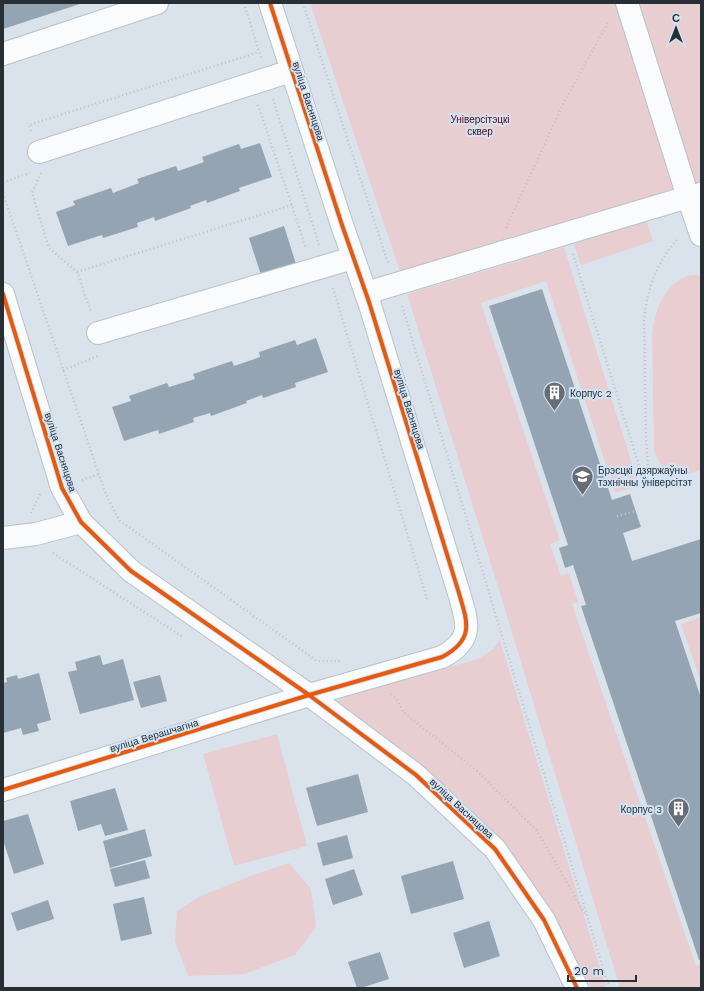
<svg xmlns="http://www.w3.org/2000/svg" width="704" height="991" font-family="'Work Sans',sans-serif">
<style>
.green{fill:#e8ced0}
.building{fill:#95a4b3}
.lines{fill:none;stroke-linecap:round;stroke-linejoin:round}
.minor-casing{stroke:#bac1c8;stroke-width:24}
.path{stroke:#bfc2c5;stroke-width:2.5;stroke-dasharray:1 3;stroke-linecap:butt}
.minor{stroke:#f9fbfc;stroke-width:22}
.cycleway-casing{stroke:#d2e3f4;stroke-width:6}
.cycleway{stroke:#e8590c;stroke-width:4}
.labels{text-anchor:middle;stroke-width:4;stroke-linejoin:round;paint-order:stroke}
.street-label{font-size:10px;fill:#272e34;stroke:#d2e3f4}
.park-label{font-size:10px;fill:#53030f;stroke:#d2e3f4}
.poi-label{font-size:10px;fill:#272e34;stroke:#d2e3f4;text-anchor:start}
</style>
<rect width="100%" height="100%" fill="#dae3ec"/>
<g class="green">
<polygon points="310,3 701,3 701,184 402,277"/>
<polygon points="646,220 653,241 581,265 574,244"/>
<polygon points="564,247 639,486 615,493 546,281 481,303 560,540 550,544 561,575 569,573 578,602 572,604 696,966 701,964 701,988 620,988 503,603 407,294"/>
<path d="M691,275h6l4,2v193c-22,8 -42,4 -47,-21l-2,-114c2,-24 13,-53 39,-60z"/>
<polygon points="701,617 701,683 681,624"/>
<polygon points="500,640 606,988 592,988 558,926 500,843 484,823 466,805 430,774 337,707 338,701 347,695 478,659 492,650"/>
<polygon points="277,734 307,846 234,866 203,754"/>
<polygon points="289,863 311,889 316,927 295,955 245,974 188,976 175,941 177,911 201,896 256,874"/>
</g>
<g class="building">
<polygon points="3,3 83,3 3,29"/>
<polygon points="260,143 272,177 239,188 240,191 207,203 206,200 190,206 191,208 155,221 154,217 137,223 138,227 103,238 102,235 68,246 56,212 75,205 73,201 111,188 113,193 139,183 137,179 176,166 178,171 204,162 202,157 239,144 241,149"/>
<polygon points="284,226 296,264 261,275 249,238"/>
<polygon points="542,289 612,500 630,494 641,527 623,533 632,561 701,539 701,613 675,621 701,698 701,959 699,960 581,606 586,605 573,565 565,568 559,548 568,545 489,306"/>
<polygon points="316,338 328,372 295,383 296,387 263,398 262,395 246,401 247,403 211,416 210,413 193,418 194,422 159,434 158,430 124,441 112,407 131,401 129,396 167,383 169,387 195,379 193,374 232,361 234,366 260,357 259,352 295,340 297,345"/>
<polygon points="100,655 103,665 123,659 134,700 80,714 68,672 77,670 75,662"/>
<polygon points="39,673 51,720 37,724 39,731 23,735 21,728 3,733 3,683 7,682 6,678 17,675 18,679"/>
<polygon points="160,675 167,701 141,708 133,682"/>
<polygon points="358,774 368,812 317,826 306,788"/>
<polygon points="115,788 128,830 105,836 101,824 78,831 70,801"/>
<polygon points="28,814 44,864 14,874 3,840 3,821"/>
<polygon points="145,829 152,856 110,868 103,841"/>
<polygon points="347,835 353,858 323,866 317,843"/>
<polygon points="145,860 150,878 115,887 110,869"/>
<polygon points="453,861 464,899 411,914 401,876"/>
<polygon points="354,869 363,895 333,905 325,879"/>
<polygon points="144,897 152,934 121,941 113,904"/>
<polygon points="48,900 54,919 17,931 11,913"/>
<polygon points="489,921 500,956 464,968 453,933"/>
<polygon points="380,952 389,979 361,988 357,988 348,962"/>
</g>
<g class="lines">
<defs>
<g id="minor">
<polyline points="627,3 688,197 701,194"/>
<polyline points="3,54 157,3"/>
<polyline points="39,152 291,71"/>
<polyline points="366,293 688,197 701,235"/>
<polyline points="3,294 62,488 81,522 131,571 309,695 416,775 495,849 544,920 577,988"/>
<polyline points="98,333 353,258"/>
<polyline points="3,538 36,534 81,522"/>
<path d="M3,790l306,-95 133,-38c34,-18 25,-36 16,-67l-89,-288 -27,-77 -72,-222"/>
</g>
</defs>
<use href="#minor" class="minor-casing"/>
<g class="path">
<polyline points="244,3 261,58"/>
<polyline points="303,3 388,263"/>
<polyline points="273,99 319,245"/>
<polyline points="258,105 306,248"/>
<polyline points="31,131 29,125 259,52"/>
<polyline points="41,173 32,193 49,248 77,272 91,312"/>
<polyline points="3,182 30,173"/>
<polyline points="3,193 105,492 119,520 317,661 342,661"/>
<polyline points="506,228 564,102 609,21"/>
<polyline points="573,254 641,472"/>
<polyline points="77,272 292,205"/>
<polyline points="333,288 427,599"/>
<polyline points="402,306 609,988"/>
<polyline points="63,370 98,356"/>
<path d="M648,469l-2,-33 -2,-116c4,-35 12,-55 34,-82"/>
<polyline points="82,480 99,474"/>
<polyline points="31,513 40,494"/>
<polyline points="617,516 636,511"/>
<polyline points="53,553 183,637"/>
<polyline points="391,694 398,701 403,712 477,771 537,831 586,916"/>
</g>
<use href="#minor" class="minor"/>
<defs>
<g id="cycleway">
<polyline points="3,294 62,488 81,522 131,571 309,695 416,775 495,849 544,920 577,988"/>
<path d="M3,790l306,-95 133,-38c34,-18 25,-36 16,-67l-89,-288 -27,-77 -72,-222"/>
</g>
</defs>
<use href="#cycleway" class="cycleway-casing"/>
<use href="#cycleway" class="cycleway"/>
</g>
<defs>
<symbol id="building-pin" viewBox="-11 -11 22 30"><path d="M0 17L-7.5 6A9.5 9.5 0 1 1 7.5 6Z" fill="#666d74" stroke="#d2e3f4"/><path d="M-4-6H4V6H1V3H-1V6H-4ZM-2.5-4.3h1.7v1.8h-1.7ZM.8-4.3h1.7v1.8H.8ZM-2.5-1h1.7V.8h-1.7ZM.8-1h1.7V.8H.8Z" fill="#fff"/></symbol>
<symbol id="university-pin" viewBox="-11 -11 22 30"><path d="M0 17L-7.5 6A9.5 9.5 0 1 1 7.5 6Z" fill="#666d74" stroke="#d2e3f4"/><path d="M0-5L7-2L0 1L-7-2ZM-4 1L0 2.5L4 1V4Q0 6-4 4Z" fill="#fff"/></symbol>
</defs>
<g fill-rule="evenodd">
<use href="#building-pin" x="542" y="380" width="25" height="34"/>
<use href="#university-pin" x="570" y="464" width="25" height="34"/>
<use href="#building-pin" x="666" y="796" width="25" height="34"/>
</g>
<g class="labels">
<g class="street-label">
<text transform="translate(309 101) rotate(72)" y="4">вуліца Васняцова</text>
<text transform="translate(410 409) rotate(73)" y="4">вуліца Васняцова</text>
<text transform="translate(61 452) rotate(72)" y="4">вуліца Васняцова</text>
<text transform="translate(154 735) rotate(-17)" y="4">вуліца Верашчагіна</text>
<text transform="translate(462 808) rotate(43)" y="4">вуліца Васняцова</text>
</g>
<g class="park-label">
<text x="480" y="123">Універсітэцкі<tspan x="480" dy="12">сквер</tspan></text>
</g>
<g class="poi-label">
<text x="570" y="397">Корпус 2</text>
<text x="598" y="474">Брэсцкі дзяржаўны<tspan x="598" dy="12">тэхнічны ўніверсітэт</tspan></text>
<text x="662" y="813" text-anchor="end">Корпус 3</text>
</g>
</g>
<rect width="704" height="991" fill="none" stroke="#272e34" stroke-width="8"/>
<g transform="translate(676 28)" stroke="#d2e3f4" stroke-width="3" paint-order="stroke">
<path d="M0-3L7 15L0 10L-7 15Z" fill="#272e34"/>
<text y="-6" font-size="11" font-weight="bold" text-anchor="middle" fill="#272e34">С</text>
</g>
<path d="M568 975v6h68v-6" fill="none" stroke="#272e34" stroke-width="2"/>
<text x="574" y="975" font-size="12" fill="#272e34" stroke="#d2e3f4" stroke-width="3" paint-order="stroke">20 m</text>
</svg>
